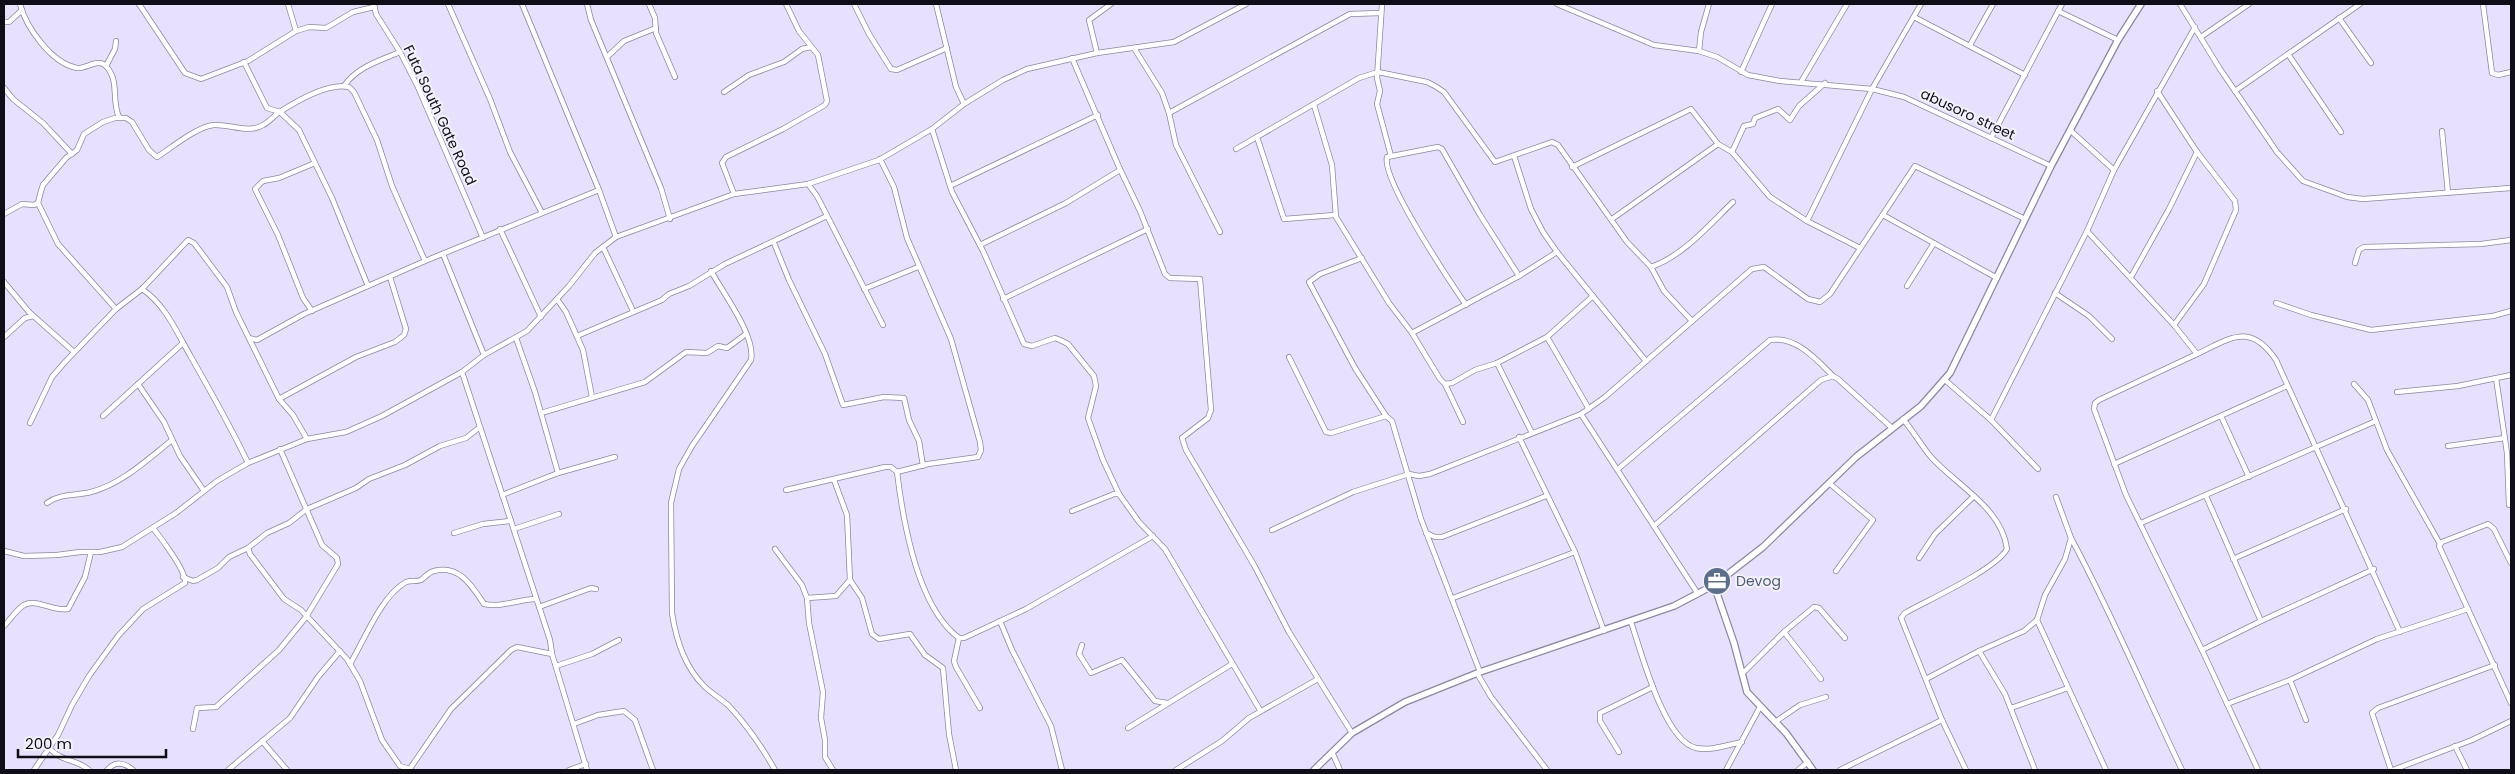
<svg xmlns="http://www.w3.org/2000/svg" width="2515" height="774" font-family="Poppins,sans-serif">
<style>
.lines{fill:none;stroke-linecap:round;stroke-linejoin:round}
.minor-casing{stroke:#8d86a0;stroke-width:6}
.tertiary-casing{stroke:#8d86a0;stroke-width:8}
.minor{stroke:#fff;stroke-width:4.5}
.tertiary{stroke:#fff;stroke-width:5.5}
.labels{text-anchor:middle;stroke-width:4;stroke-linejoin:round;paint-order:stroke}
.street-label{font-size:14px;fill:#0f0d16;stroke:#f3f1fc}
.service-label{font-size:14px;fill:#4e5e75;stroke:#f3f1fc;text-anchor:start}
</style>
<rect width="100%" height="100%" fill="#e7e1fd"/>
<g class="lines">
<defs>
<g id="minor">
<path d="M20,4c6,23 31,59 57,64 9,1 21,-10 29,-2 14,15 5,34 13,51"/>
<polyline points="139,4 185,73 201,79 248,61 296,31 309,27 326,28 353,12 374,7"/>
<polyline points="288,4 296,31"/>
<polyline points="374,4 376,14 400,52 418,87 483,238"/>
<polyline points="448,4 490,99 510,152 541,211"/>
<polyline points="522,4 599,190 616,237"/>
<polyline points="587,4 591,20 661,188 670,219"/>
<polyline points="649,4 655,18 656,33 675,77"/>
<polyline points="854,4 869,34 891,69 897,70 947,48"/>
<polyline points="936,4 956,87 964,104"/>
<polyline points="1382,4 1377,78 1380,91 1377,104 1391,156"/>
<polyline points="1557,4 1654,45 1699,51 1717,57 1748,75 1780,81 1872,89 1904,97 2051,166"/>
<polyline points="2180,4 2220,69 2277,152 2303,181 2347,197 2363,199 2511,188"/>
<polyline points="2483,4 2492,73 2498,75 2511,72"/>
<polyline points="2058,11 2118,40"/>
<polyline points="1914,17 2025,75"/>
<polyline points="2339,18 2371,63"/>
<polyline points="4,22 9,22 22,10"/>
<polyline points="2201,37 2249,4"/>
<polyline points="1970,45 1993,4"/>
<polyline points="1134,48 1162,93 1169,113 1176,145 1220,232"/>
<polyline points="1699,51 1701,32 1709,4"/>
<polyline points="1097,53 1089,20 1111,4"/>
<polyline points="2288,54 2341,132"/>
<polyline points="608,56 624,41 656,28"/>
<polyline points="1072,58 1119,167 1140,211 1165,274 1170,278 1200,279 1211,410 1208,418 1182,438 1186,450 1254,565 1289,632 1352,733"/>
<polyline points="244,62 267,108 280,112 299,130 332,198 368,286"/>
<polyline points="106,66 115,49 116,41"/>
<polyline points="1741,72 1772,4"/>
<polyline points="1801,82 1847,4"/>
<path d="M344,86c13,-19 35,-25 56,-34"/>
<polyline points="4,88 13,99 43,123 72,154"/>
<polyline points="2157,91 2197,152 2235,201 2236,210 2204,284 2174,325"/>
<polyline points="2235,91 2360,4"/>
<polyline points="724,92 749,75 784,62 802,49 811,47"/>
<polyline points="1314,105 1332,165 1336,217 1389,303 1412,333 1440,379 1445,384 1463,422"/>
<polyline points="1169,113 1350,14 1381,13"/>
<polyline points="932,129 952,192 983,251 1024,344 1032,346 1055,338 1060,340 1068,344 1094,376 1096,386 1088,418 1103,460 1119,494 1139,522 1165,549 1260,710"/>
<polyline points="2071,131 2114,170"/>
<polyline points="2442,131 2448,193"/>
<polyline points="1257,137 1284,219 1335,215"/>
<polyline points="1991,138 2062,4"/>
<polyline points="1236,149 1359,78 1378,72 1427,82 1435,86 1444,92 1495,162 1552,142 1558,145 1627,242 1651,267 1664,291 1692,321"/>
<polyline points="1732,152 1744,126 1753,124 1755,118 1778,109 1790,120 1799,106 1825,83"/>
<polyline points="1514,156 1531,209 1543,232 1557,252 1645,360"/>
<polyline points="1572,167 1691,109 1718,144 1732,152 1770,197 1807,221 1860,248"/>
<polyline points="808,184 817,196 883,325"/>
<polyline points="950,186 1098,115"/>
<polyline points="734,194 722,163 726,157 783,129 825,105 827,101 818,55 799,31 786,4"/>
<polyline points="4,214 22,204 34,205 38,203"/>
<polyline points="1883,215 1997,278"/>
<polyline points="1612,219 1718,144"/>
<polyline points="1807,221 1872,89 1921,4"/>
<polyline points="500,229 541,317"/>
<polyline points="2087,231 2174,325 2197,354 2099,400 2095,403 2094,409 2126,495 2202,650 2258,770"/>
<polyline points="774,243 789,280 825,354 843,405 884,397 904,398 909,420 919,441 923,466"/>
<polyline points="980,245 1066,203 1120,170"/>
<polyline points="603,247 633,311"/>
<polyline points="443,254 484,355"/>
<polyline points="1362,258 1320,274 1309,282 1355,368 1386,416 1392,421 1421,519 1480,672"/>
<polyline points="2355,263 2359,250 2364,247 2481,244 2511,240"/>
<path d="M1651,267c32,-11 58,-42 82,-65"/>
<path d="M711,271c12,22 45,65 40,89l-59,86 -13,23 -8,34 1,110c4,27 12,53 32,73 7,7 16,12 24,19 19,20 34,42 47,65"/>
<polyline points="2131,277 2169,209 2197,152"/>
<polyline points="4,282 29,312 74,352"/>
<polyline points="1907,286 1934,243"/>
<path d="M142,289c24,16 35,44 49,68 20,35 40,70 57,106"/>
<polyline points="864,289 918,267"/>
<polyline points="2055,293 2089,316 2112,339"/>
<polyline points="557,299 566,312 583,350 592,397"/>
<polyline points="1003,299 1148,229"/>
<polyline points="2276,303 2311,315 2371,330 2493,316 2511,311"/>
<path d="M1466,305c-15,-22 -85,-126 -79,-148l51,-10 4,2 38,66 39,61"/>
<path d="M116,309l-58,-65 -20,-41 3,-12 2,-6 23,-27 11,-8 7,-16 19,-12 12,-4h11l6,4 17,28 8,7c14,-9 41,-31 57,-32 15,-1 35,9 49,0 6,-3 10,-8 15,-12 17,-11 50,-31 71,-26l5,5 23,48 15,46 33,75"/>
<polyline points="312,311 303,298 278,235 255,189 263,181 279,178 315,163"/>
<polyline points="1412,333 1519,276 1557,252"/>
<polyline points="577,336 662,300 669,294 689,286 725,264 827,216"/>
<polyline points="4,337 25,318 33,316"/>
<polyline points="1547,337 1589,409"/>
<polyline points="249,338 257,340 304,314 425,261 599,190"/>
<polyline points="516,338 535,392 558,473"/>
<path d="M2197,354c34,-16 53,-32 79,6l124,272"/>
<polyline points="1289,357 1326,432 1331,433 1386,416"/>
<polyline points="1497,363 1532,433"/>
<polyline points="2496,378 2507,453 2509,505"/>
<polyline points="1945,380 1991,420 2038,469"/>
<polyline points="138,384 164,422 180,456 204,491"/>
<polyline points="1445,384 1452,383 1475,370 1497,363 1547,337 1593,296"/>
<polyline points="2354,384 2368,400 2387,450 2440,544"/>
<polyline points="2397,392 2458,386 2511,375"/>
<polyline points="279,399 356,357 395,342 404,335 406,329 390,277"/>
<polyline points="541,413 645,382 686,352 707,353 718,346 727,348 746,334"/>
<polyline points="1581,414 1698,594"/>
<polyline points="103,416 183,343"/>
<polyline points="2221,416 2249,477"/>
<path d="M1903,419c10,12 18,26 28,38 25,28 71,51 76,92 -12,21 -79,51 -102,64l-4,5 41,102 24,50"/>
<polyline points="1991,420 2087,231 2114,170 2195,27"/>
<polyline points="30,423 52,377 65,362 116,309 142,289 188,240 194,243 227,287 236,312 279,399 293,415 307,439"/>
<polyline points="1519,437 1575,552 1604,631"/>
<polyline points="2448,446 2505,438"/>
<polyline points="2114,464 2287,386"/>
<path d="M1618,469l152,-129c26,-4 46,19 63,36"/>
<path d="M897,472c6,49 20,135 62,166h5l62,-29 127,-73"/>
<polyline points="834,480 847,515 850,580 862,598 872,634 879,639 910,634 925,655 943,668 949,734 956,770"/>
<polyline points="1829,483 1873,520 1836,571"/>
<polyline points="786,490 885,467 891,467 897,472 928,464 978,457 981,450 980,442 951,339 907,238 894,187 880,159"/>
<polyline points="502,495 558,473 615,457"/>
<polyline points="2206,496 2261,621"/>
<path d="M47,503c14,-10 29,-7 44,-11 31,-8 57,-33 81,-52"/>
<polyline points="1072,511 1114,494 1119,494"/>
<polyline points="2141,523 2376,421"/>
<polyline points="1654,526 1821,380 1833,376 1838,379 1891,427"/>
<polyline points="514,529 559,514"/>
<polyline points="1272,530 1353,492 1409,474 1419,476 1430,474 1581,414 1605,397 1752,269 1764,267 1808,299 1820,302 1830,294 1915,166 2025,219"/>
<polyline points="454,533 483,524 511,521"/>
<polyline points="1426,533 1435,537 1442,537 1546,496"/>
<path d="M2071,538c41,76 74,155 111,232"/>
<polyline points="248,548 250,554 284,599 301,610 347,659 360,681 382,740 400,766 410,769"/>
<polyline points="775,549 802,585 807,598 809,623 823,692 821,718 825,740 825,757 833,770"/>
<polyline points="4,551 24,556 57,555 80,552 100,552 122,547 176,513 217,481 248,463 307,439 346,432 382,416 462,372"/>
<polyline points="1919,558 1935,534 1974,496"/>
<polyline points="2233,559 2346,509"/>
<polyline points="2511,563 2494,529 2488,524 2442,542 2439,546 2511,703"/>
<polyline points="183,577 193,581 197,580 218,568 229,557 248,548 267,533 289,523 307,509 356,488 369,479 405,465 440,446 466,438 480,427"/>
<polyline points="807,598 836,596 850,580"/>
<polyline points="1453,598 1575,552"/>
<polyline points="539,607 591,588 596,589"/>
<polyline points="2037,620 2106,770"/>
<polyline points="1000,621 1012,650 1051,726 1062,770"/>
<path d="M1631,622c10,29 33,119 65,126 15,3 31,-3 46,-6"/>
<path d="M4,626c6,-6 12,-16 20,-21 13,-7 29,7 44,4l17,-32 6,-25"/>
<polyline points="1784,632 1821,679"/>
<polyline points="959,638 954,661 956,667 980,708"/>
<polyline points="1082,645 1079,654 1091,673 1122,660 1155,701 1167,703"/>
<polyline points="2202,650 2261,621 2374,569"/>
<polyline points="1979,651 2005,694 2035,770"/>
<path d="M350,664c15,-25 31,-68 56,-82 5,-2 10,0 15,-2 4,-3 8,-8 13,-9 25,-7 38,15 50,33 18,4 35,-5 52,-5"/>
<polyline points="556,666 592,654 619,640"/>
<polyline points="1477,673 1491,697 1547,770"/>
<polyline points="1742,674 1784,632 1814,607 1819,608 1845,638"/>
<polyline points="1926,679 1979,651 2024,631 2037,620 2045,595 2065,559 2071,538 2056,497"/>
<polyline points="2290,680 2306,720"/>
<polyline points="2227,704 2290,680 2377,639 2468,609"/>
<polyline points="2011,708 2068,688"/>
<polyline points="1775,722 1800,705 1826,697"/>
<polyline points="574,724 598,715 624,711 635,720 653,770"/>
<polyline points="1128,728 1232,664"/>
<polyline points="193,729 197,708 216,707 279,650 306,617 338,564 337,558 322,545 280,449"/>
<polyline points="262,741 287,770"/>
<polyline points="2455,746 2467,770"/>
<path d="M49,748c14,15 26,10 40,22"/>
<polyline points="1332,752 1340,770"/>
<polyline points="1619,752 1600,721 1600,713 1653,687"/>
<path d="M34,770l24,-35 14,-30 17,-29 29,-40 25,-27 42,-26c2,-11 -24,-45 -32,-55"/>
<path d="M107,770c8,-9 17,-8 26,0"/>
<polyline points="228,770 290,718 318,677 340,651"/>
<polyline points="409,770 451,709 511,650 517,647 552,654"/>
<polyline points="569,770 586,764"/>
<polyline points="587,770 552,654 550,640 462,372 484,355 527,331 569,286 595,253 616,237 734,194 808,184 879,160 932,129 964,104 1003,80 1027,69 1097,53 1174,42 1246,4"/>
<polyline points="1176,770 1222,741 1249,718 1318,679"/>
<polyline points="1726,770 1760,707"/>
<polyline points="1798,770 1808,762"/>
<polyline points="1840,770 1942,720"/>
<polyline points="2391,770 2372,713 2378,708 2495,665"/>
<polyline points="2393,770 2472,740 2511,721"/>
</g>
<g id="tertiary">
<polyline points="1714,585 1734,643 1747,692 1786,733 1813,770"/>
<polyline points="1314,770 1352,733 1405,702 1480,672 1674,606 1714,585 1763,547 1856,457 1921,406 1950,373 2051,166 2118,40 2141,4"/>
</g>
</defs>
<use href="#minor" class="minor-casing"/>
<use href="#tertiary" class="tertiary-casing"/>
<use href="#minor" class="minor"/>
<use href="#tertiary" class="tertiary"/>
</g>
<defs>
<symbol id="office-disc" viewBox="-11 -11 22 22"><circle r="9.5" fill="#5c6f8a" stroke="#f3f1fc"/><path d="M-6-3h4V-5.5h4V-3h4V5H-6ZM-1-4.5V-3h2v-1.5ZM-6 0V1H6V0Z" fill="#fff"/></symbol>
</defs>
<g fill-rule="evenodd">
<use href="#office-disc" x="1701" y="565" width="32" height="32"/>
</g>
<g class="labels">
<g class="street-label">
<text transform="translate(1968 114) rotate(25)" y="5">abusoro street</text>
<text transform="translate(440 115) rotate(65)" y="5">Futa South Gate Road</text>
</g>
<g class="service-label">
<text x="1736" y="586">Devog</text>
</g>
</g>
<rect width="2515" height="774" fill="none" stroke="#0f0d16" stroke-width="10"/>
<path d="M18 749v8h148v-8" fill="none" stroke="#0f0d16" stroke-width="2.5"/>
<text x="25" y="749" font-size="15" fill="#0f0d16" stroke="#f3f1fc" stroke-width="4" paint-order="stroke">200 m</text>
</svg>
